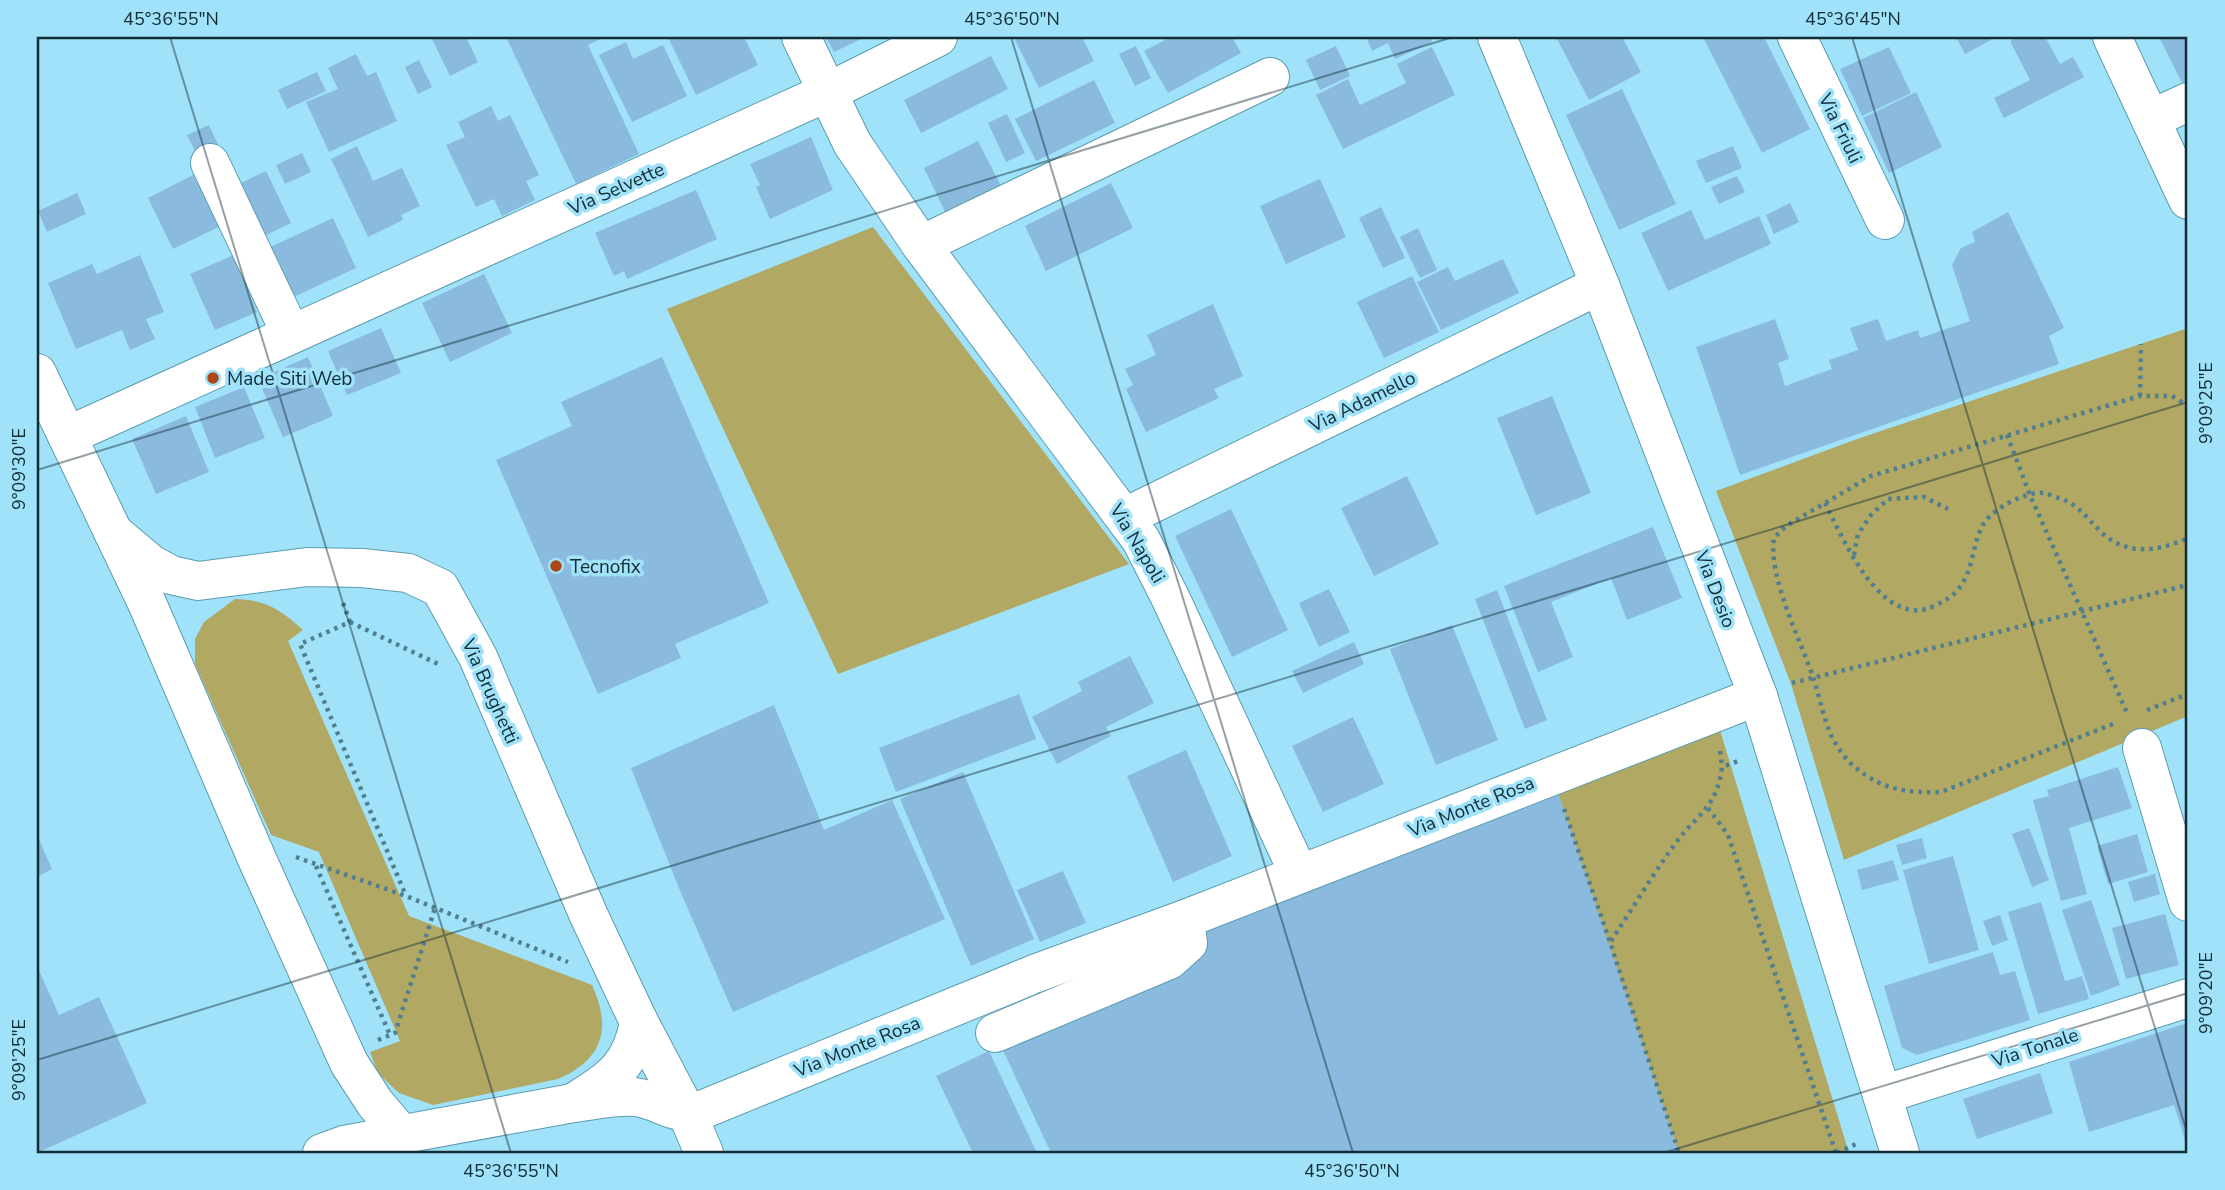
<svg xmlns="http://www.w3.org/2000/svg" width="2225" height="1190" font-family="'Nunito Sans',sans-serif">
<style>
.green{fill:#b1a864}
.building{fill:#8abade}
.lines{fill:none;stroke-linecap:round;stroke-linejoin:round}
.minor-casing{stroke:#5c9cb1;stroke-width:40}
.path{stroke:#527f8e;stroke-width:4.5;stroke-dasharray:3.5 5;stroke-linecap:butt}
.minor{stroke:#fff;stroke-width:38}
.ticks{fill:none;stroke:#122d36;stroke-width:2;stroke-opacity:0.45}
.poi-dot{fill:#ab4618;stroke:#a0e2f9;stroke-width:2.5}
.labels{text-anchor:middle;stroke-width:7;stroke-linejoin:round;paint-order:stroke}
.street-label{font-size:19px;fill:#122d36;stroke:#a0e2f9}
.poi-label{font-size:19px;fill:#122d36;stroke:#a0e2f9;text-anchor:start}
.neatline{fill:none;stroke:#122d36;stroke-width:2.5}
.ticks-label{font-size:18px;text-anchor:middle;fill:#122d36}
</style>
<rect width="100%" height="100%" fill="#a0e2f9"/>
<g class="green">
<polygon points="873,227 1129,564 838,674 667,309"/>
<polygon points="2188,328 2188,716 1844,860 1791,684 1716,491 1857,439"/>
<path d="M235,599c31,1 46,11 68,31l-15,11 121,275 183,69c20,43 11,75 -34,94l-125,26 -34,-12 -21,-20 -8,-21 30,-11 -81,-189 -48,-17 -76,-171v-25l9,-17z"/>
<polygon points="1719,727 1849,1153 1657,1153 1541,791"/>
</g>
<g class="building">
<polygon points="431,37 466,37 478,62 450,76"/>
<polygon points="506,37 604,37 588,45 639,154 576,184"/>
<polygon points="668,37 744,37 758,65 696,95"/>
<polygon points="826,37 865,37 834,52"/>
<polygon points="1021,37 1082,37 1094,61 1039,88 1015,40"/>
<polygon points="1171,37 1232,37 1241,53 1168,93 1144,51"/>
<polygon points="1366,37 1430,37 1432,42 1395,59 1388,43 1372,51"/>
<polygon points="1556,37 1622,37 1641,72 1589,100"/>
<polygon points="1703,37 1764,37 1810,129 1762,153"/>
<polygon points="1956,37 1989,37 1991,40 1965,54"/>
<polygon points="2018,37 2045,37 2060,64 2073,57 2084,77 2004,118 1994,98 2030,80 2010,41"/>
<polygon points="2159,37 2188,37 2188,80 2182,83"/>
<polygon points="626,42 633,59 663,45 687,96 632,122 599,55"/>
<polygon points="1136,46 1151,78 1135,86 1119,54"/>
<polygon points="1336,46 1350,76 1320,90 1306,60"/>
<polygon points="1432,47 1455,95 1343,149 1316,95 1348,79 1360,105 1406,83 1397,64"/>
<polygon points="1889,47 1911,93 1862,116 1840,69"/>
<polygon points="356,54 367,76 376,72 397,121 329,152 306,102 338,89 328,68"/>
<polygon points="991,56 1008,89 921,133 904,100"/>
<polygon points="419,60 432,87 418,94 405,67"/>
<polygon points="317,72 326,91 287,109 278,90"/>
<polygon points="1094,80 1115,123 1036,161 1015,119"/>
<polygon points="1622,89 1676,204 1619,230 1566,115"/>
<polygon points="1916,92 1942,147 1889,173 1863,118"/>
<polygon points="491,106 498,121 510,115 539,175 526,181 535,200 502,216 494,199 476,207 446,145 465,137 458,122"/>
<polygon points="1007,114 1025,153 1006,162 988,123"/>
<polygon points="209,125 221,151 200,161 187,135"/>
<polygon points="811,137 833,190 770,219 756,187 760,185 750,164"/>
<polygon points="978,141 1002,188 947,216 924,168"/>
<polygon points="357,146 373,181 402,168 420,206 401,215 403,220 368,237 331,159"/>
<polygon points="1733,146 1742,168 1706,183 1696,161"/>
<polygon points="302,153 311,172 285,184 276,165"/>
<polygon points="201,171 227,223 173,249 148,198"/>
<polygon points="266,171 291,223 264,236 239,184"/>
<polygon points="1737,176 1745,192 1719,204 1711,187"/>
<polygon points="1320,179 1346,237 1286,264 1260,206"/>
<polygon points="1111,183 1133,228 1046,271 1025,226"/>
<polygon points="696,190 717,239 627,279 624,271 614,276 595,233"/>
<polygon points="77,193 86,214 47,232 38,211"/>
<polygon points="1790,203 1799,222 1774,234 1766,215"/>
<polygon points="1381,207 1405,258 1383,268 1359,218"/>
<polygon points="1691,210 1705,240 1759,216 1771,244 1668,291 1641,233"/>
<polygon points="2008,212 2064,328 2049,336 2059,364 1740,475 1696,347 1775,319 1789,359 1778,363 1785,386 1832,369 1829,360 1858,350 1850,328 1878,319 1886,341 1918,330 1920,338 1970,321 1952,265 1961,248 1975,242 1972,232"/>
<polygon points="333,218 356,268 289,299 266,249"/>
<polygon points="1418,228 1437,270 1420,278 1400,237"/>
<polygon points="243,251 257,283 246,287 257,312 215,330 190,274"/>
<polygon points="140,255 164,312 146,319 155,339 130,350 122,330 76,349 48,283 92,264 97,274"/>
<polygon points="1503,259 1519,293 1441,330 1417,282 1448,267 1455,281"/>
<polygon points="484,274 512,333 450,362 422,303"/>
<polygon points="1412,276 1439,332 1384,358 1357,302"/>
<polygon points="1213,304 1243,376 1214,389 1219,398 1146,432 1126,389 1133,385 1125,369 1156,355 1147,335"/>
<polygon points="381,328 401,373 347,395 328,351"/>
<polygon points="308,357 333,416 283,437 258,379"/>
<polygon points="662,357 769,603 675,644 681,658 598,694 496,460 572,426 561,402"/>
<polygon points="244,387 265,438 215,458 195,407"/>
<polygon points="1552,396 1591,493 1536,515 1497,418"/>
<polygon points="186,416 209,472 156,494 132,439"/>
<polygon points="1407,476 1439,544 1374,576 1341,508"/>
<polygon points="1231,509 1288,630 1232,657 1175,536"/>
<polygon points="1653,527 1682,598 1627,620 1611,578 1551,602 1573,657 1538,672 1504,586"/>
<polygon points="1329,589 1350,632 1319,647 1299,603"/>
<polygon points="1497,590 1547,720 1525,729 1475,599"/>
<polygon points="1452,625 1498,740 1436,765 1390,649"/>
<polygon points="1354,642 1364,664 1303,693 1292,671"/>
<polygon points="1130,656 1154,703 1106,727 1111,736 1057,764 1032,717 1082,691 1078,682"/>
<polygon points="1019,694 1036,739 896,792 879,748"/>
<polygon points="774,705 824,830 892,800 945,919 733,1012 681,893 631,768"/>
<polygon points="1353,717 1384,784 1323,812 1292,746"/>
<polygon points="1186,750 1232,856 1173,882 1127,776"/>
<polygon points="2118,767 2132,808 2069,828 2087,894 2061,901 2033,800 2049,796 2047,790"/>
<polygon points="963,772 1034,939 971,966 900,799"/>
<polygon points="1552,774 1679,1153 1051,1153 995,1033 1185,919"/>
<polygon points="2029,828 2049,880 2032,887 2012,834"/>
<polygon points="2137,834 2148,872 2108,884 2097,846"/>
<polygon points="37,835 52,869 37,877"/>
<polygon points="1922,838 1927,858 1902,865 1896,845"/>
<polygon points="1953,856 1979,950 1929,964 1903,870"/>
<polygon points="1893,860 1899,880 1862,890 1857,870"/>
<polygon points="1063,871 1086,923 1040,942 1017,890"/>
<polygon points="2155,874 2160,894 2134,902 2128,882"/>
<polygon points="2091,900 2120,985 2091,996 2062,910"/>
<polygon points="2041,902 2065,981 2082,976 2089,999 2038,1014 2008,912"/>
<polygon points="2165,914 2179,965 2126,979 2112,928"/>
<polygon points="2000,915 2008,940 1992,946 1983,921"/>
<polygon points="1993,952 2000,975 2015,971 2030,1020 1917,1055 1902,1048 1884,986"/>
<polygon points="37,966 59,1015 99,997 147,1103 37,1153"/>
<polygon points="2187,1023 2188,1149 2174,1105 2089,1132 2069,1062"/>
<polygon points="989,1051 1037,1153 973,1153 936,1076"/>
<polygon points="2040,1073 2053,1113 1977,1139 1963,1099"/>
</g>
<g class="lines">
<defs>
<g id="minor">
<polyline points="801,37 852,143 921,245 1141,540 1169,595 1299,874"/>
<polyline points="1497,37 1600,285 1758,696 1900,1153"/>
<polyline points="1797,37 1885,220"/>
<polyline points="2112,37 2188,200"/>
<polyline points="2151,119 2188,102"/>
<polyline points="210,163 291,334"/>
<polyline points="921,245 1270,77"/>
<polyline points="37,373 147,603 257,859 349,1063 375,1103 401,1134"/>
<polyline points="67,436 828,92 938,37"/>
<polyline points="1125,517 1600,285"/>
<polyline points="113,532 151,564 171,575 198,581 307,567 362,568 408,573 440,588 478,657 589,916 639,1022 687,1113 704,1153"/>
<polyline points="2142,748 2188,902"/>
<polyline points="1034,974 1185,919 1758,696"/>
<polyline points="995,1033 1169,960 1188,943 1185,919"/>
<polyline points="1882,1095 2188,998"/>
<path d="M573,1103c20,-2 42,-8 62,-6 30,4 34,20 69,12l323,-132"/>
<path d="M322,1153l22,-8 229,-42c37,-24 58,-35 66,-81"/>
</g>
</defs>
<use href="#minor" class="minor-casing"/>
<g class="path">
<polyline points="2140,396 2141,344"/>
<polyline points="2007,435 2030,495 2128,715"/>
<path d="M1825,503c18,36 57,128 109,103 10,-5 19,-9 26,-19 14,-19 12,-44 24,-64 10,-15 42,-32 60,-30 5,1 11,4 15,5 20,7 27,19 41,33 25,25 58,21 88,7"/>
<polyline points="1854,555 1858,534 1871,515 1888,499 1924,497 1948,509"/>
<polyline points="343,603 350,622 300,644 406,896"/>
<polyline points="350,622 438,664"/>
<polyline points="1792,683 2188,585"/>
<polyline points="2147,710 2188,694"/>
<path d="M2113,724l-172,68c-34,1 -58,-2 -85,-24 -11,-9 -20,-22 -26,-35 -7,-18 -11,-38 -17,-56 -13,-38 -45,-100 -39,-139l12,-12 85,-50 269,-80h32l16,10"/>
<polyline points="1720,751 1722,767"/>
<polyline points="1708,808 1728,835 1836,1153"/>
<polyline points="1564,809 1610,942 1679,1153"/>
<polyline points="296,857 406,896 568,962"/>
<polyline points="316,866 390,1035"/>
<path d="M1611,941c22,-33 43,-69 67,-101 22,-28 39,-34 44,-73l19,-7"/>
<polyline points="378,1040 395,1033 435,908"/>
<polyline points="1837,1153 1858,1143"/>
</g>
<use href="#minor" class="minor"/>
</g>
<path class="ticks" d="M170,37l341,1116M1011,37l342,1116M1852,37l336,1099M37,470l1416,-433M37,1060l2151,-658M1663,1153l525,-160"/>
<g class="poi-dot">
<circle cx="213" cy="378" r="7"/>
<circle cx="556" cy="566" r="7"/>
</g>
<g class="labels">
<g class="street-label">
<text transform="translate(1841 128) rotate(64)" y="7">Via Friuli</text>
<text transform="translate(616 188) rotate(-24)" y="7">Via Selvette</text>
<text transform="translate(1362 401) rotate(-26)" y="7">Via Adamello</text>
<text transform="translate(1138 543) rotate(59)" y="7">Via Napoli</text>
<text transform="translate(1716 589) rotate(69)" y="7">Via Desio</text>
<text transform="translate(491 691) rotate(66)" y="7">Via Brughetti</text>
<text transform="translate(1471 806) rotate(-22)" y="7">Via Monte Rosa</text>
<text transform="translate(857 1046) rotate(-22)" y="7">Via Monte Rosa</text>
<text transform="translate(2035 1047) rotate(-18)" y="7">Via Tonale</text>
</g>
<g class="poi-label">
<text x="227" y="385">Made Siti Web</text>
<text x="570" y="573">Tecnofix</text>
</g>
</g>
<rect width="2225" height="1190" fill="none" stroke="#a0e2f9" stroke-width="77"/>
<rect x="38" y="38" width="2148" height="1114" class="neatline"/>
<g class="ticks-label">
<text x="171" y="25">45°36'55"N</text>
<text x="1012" y="25">45°36'50"N</text>
<text x="1853" y="25">45°36'45"N</text>
<text transform="translate(2206 403) rotate(-90)" y="6">9°09'25"E</text>
<text transform="translate(19 469) rotate(-90)" y="6">9°09'30"E</text>
<text transform="translate(2206 993) rotate(-90)" y="6">9°09'20"E</text>
<text transform="translate(19 1060) rotate(-90)" y="6">9°09'25"E</text>
<text x="511" y="1177">45°36'55"N</text>
<text x="1352" y="1177">45°36'50"N</text>
</g>
</svg>
